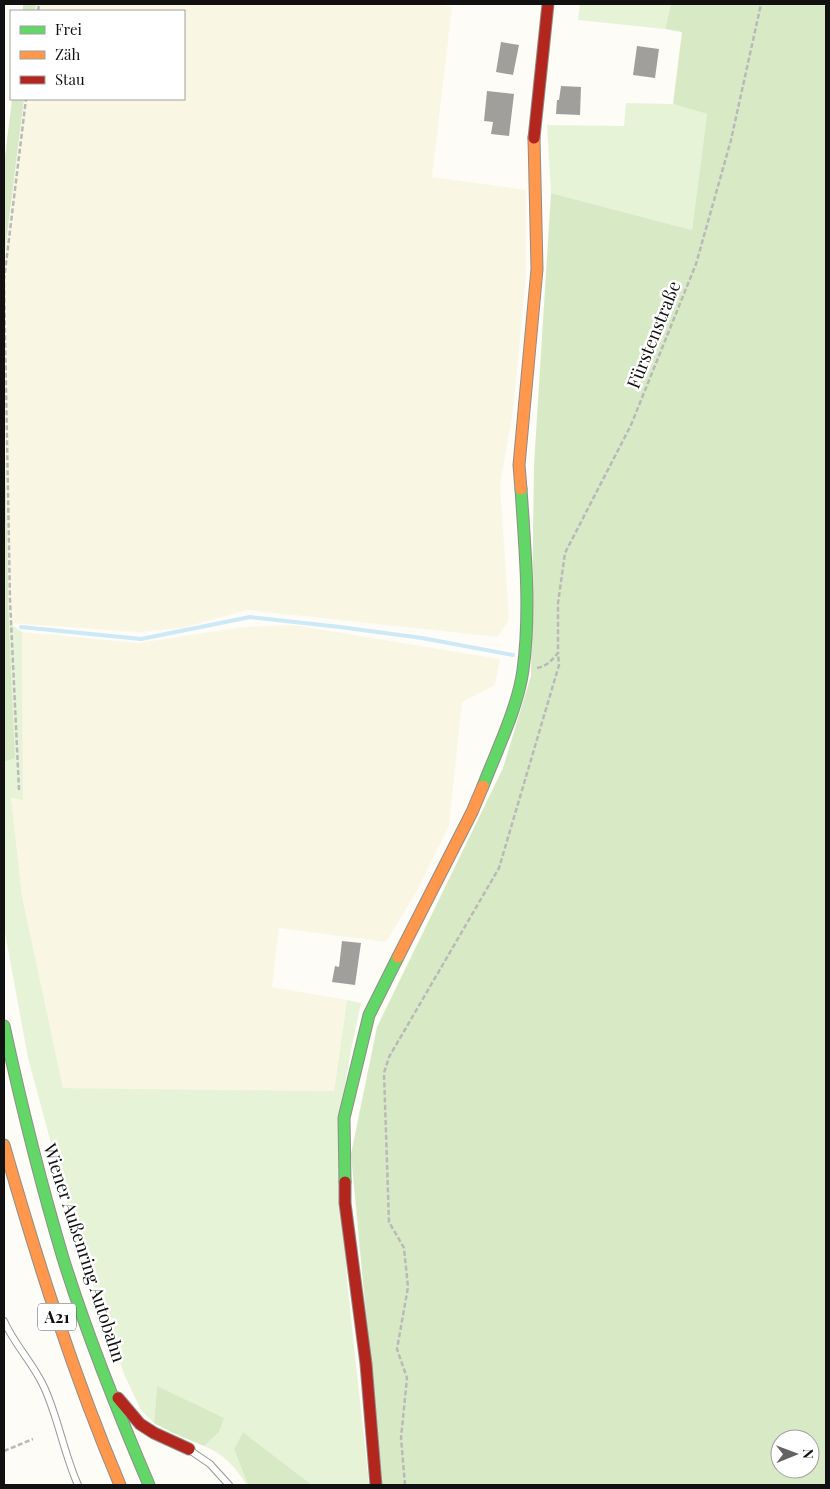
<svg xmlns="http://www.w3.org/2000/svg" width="830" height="1489" font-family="'Playfair Display',serif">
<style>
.farmland{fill:#f9f7e4}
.green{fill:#e7f3d7}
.forest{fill:#d8eac5;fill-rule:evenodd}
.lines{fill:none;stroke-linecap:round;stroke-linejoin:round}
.stream{stroke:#cde8f7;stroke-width:4}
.building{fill:#a19f9c}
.lane-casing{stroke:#979795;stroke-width:8}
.fast-casing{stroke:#8e8d8b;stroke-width:13}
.slow-casing{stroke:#8e8d8b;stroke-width:13}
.jam-casing{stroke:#8e8d8b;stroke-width:13}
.path{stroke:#b9b9b8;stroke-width:2.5;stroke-dasharray:5 2.5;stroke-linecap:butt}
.lane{stroke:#fffffe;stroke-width:6}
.fast{stroke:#63d668;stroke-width:11}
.slow{stroke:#ff974d;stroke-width:11}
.jam{stroke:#b3261e;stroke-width:11}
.labels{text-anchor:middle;stroke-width:5;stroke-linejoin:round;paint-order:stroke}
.shield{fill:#fff;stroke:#585858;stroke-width:1}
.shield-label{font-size:16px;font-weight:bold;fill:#111}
.street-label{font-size:18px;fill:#111;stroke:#fff}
</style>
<rect width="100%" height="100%" fill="#fdfcf7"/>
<g class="farmland">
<polygon points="36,4 428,4 452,7 432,177 526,190 526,276 513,411 500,485 509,619 498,637 247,610 182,628 138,632 9,623 4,404 4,259 24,99 184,99 184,11 35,11"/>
<polygon points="293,625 500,659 495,685 462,702 449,826 417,891 386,942 279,928 272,987 347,1000 334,1091 63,1088 22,896 11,798 23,800 22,632 138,643 244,627"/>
</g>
<g class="green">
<polygon points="580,4 671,4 665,29 578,20"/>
<polygon points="626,103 673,104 707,114 692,230 551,193 547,125 624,126"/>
<path d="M9,623l13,9 1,168 -12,-2 11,98 41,192 271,3 13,-91 14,3 -10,47 -12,69 8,162 22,204h-57l-69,-53 -9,17 14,36h-1c-12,-18 -23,-31 -43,-39l15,-14 -62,-46 -3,37 -13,-13 -17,-36 -49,-142 -47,-174 -24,-131v-165l11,-4z"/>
</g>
<g class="forest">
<polygon points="23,4 36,4 35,11 23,11"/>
<path d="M671,4h155v1481h-444l-31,-331 26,-127 126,-259 28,-92 3,-211 17,-272 141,37 15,-116 -34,-10 9,-72 -17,-3zM780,1439h30v30h-30z"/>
<polygon points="12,99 24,99 4,259 4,165"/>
<polygon points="4,404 9,623 15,758 4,762"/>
<polygon points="157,1386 224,1418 219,1432 204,1446 173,1433 154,1423"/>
<polygon points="243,1432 312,1485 248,1485 234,1449"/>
</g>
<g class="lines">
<polyline class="stream" points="21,627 141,639 250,617 340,627 422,638 513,655"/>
</g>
<g class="building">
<polygon points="501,42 519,45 513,75 496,72"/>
<polygon points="637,46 659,49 655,78 633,75"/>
<polygon points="561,86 581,87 580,115 556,114 557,100 559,100"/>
<polygon points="487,91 514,94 509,136 491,134 493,122 484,121"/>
<polygon points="342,941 361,943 355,985 332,982 335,966 339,967"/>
</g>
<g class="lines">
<defs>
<g id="lane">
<path d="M4,1321c10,23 29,42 40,66 14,30 20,67 34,98"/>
<polyline points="191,1451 210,1464 229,1485"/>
</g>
<g id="fast">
<path d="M483,786c14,-36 35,-79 40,-116 8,-60 2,-120 -2,-181"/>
<path d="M4,1026c17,78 36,155 59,232 24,77 54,152 86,227"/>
<polyline points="345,1182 344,1118 369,1015 398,957"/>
</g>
<g id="slow">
<polyline points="521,489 519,465 537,269 534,138"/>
<polyline points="398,957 472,812 483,786"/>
<path d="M4,1145c33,115 69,229 116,340"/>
</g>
<g id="jam">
<polyline points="534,138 548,4"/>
<polyline points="345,1182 345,1203 366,1364 376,1485"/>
<polyline points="118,1398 140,1424 154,1433 189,1449"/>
</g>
</defs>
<use href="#lane" class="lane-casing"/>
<use href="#fast" class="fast-casing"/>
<use href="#slow" class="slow-casing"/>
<use href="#jam" class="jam-casing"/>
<g class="path">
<polyline points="38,11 39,4"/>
<path d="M537,668c10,-2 15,-8 21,-15v-50l7,-50 66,-128 65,-161 35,-124 30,-136"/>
<polyline points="19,790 10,600 4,280 26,99"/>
<polyline points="4,1451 33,1439"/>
<polyline points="405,1485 401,1438 407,1378 397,1349 408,1287 404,1248 389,1222 384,1073 389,1057 499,868 559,665 558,653"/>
</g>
<use href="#lane" class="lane"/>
<use href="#fast" class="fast"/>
<use href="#slow" class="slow"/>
<use href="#jam" class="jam"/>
</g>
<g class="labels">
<rect class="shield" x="38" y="1303.5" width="38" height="27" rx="4"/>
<g class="shield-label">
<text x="57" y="1323">A21</text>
</g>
<g class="street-label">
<text transform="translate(654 335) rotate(-68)" y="6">Fürstenstraße</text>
<text transform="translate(84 1253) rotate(72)" y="6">Wiener Außenring Autobahn</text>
</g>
</g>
<rect width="830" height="1489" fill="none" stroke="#111111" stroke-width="10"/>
<rect x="10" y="10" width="175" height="90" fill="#ffffff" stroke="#a0a0a0"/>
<rect x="20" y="26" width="25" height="8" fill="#63d668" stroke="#a0a0a0"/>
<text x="55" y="35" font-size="15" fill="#111111">Frei</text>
<rect x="20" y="51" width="25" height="8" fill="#ff974d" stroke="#a0a0a0"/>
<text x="55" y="60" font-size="15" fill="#111111">Zäh</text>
<rect x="20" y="76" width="25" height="8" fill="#b3261e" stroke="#a0a0a0"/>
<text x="55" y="85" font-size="15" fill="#111111">Stau</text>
<g transform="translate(795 1454) rotate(89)"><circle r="24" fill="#ffffff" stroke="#a0a0a0"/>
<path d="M0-4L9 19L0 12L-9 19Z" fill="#646362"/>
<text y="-8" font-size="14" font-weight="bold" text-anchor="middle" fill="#111111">N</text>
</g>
</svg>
